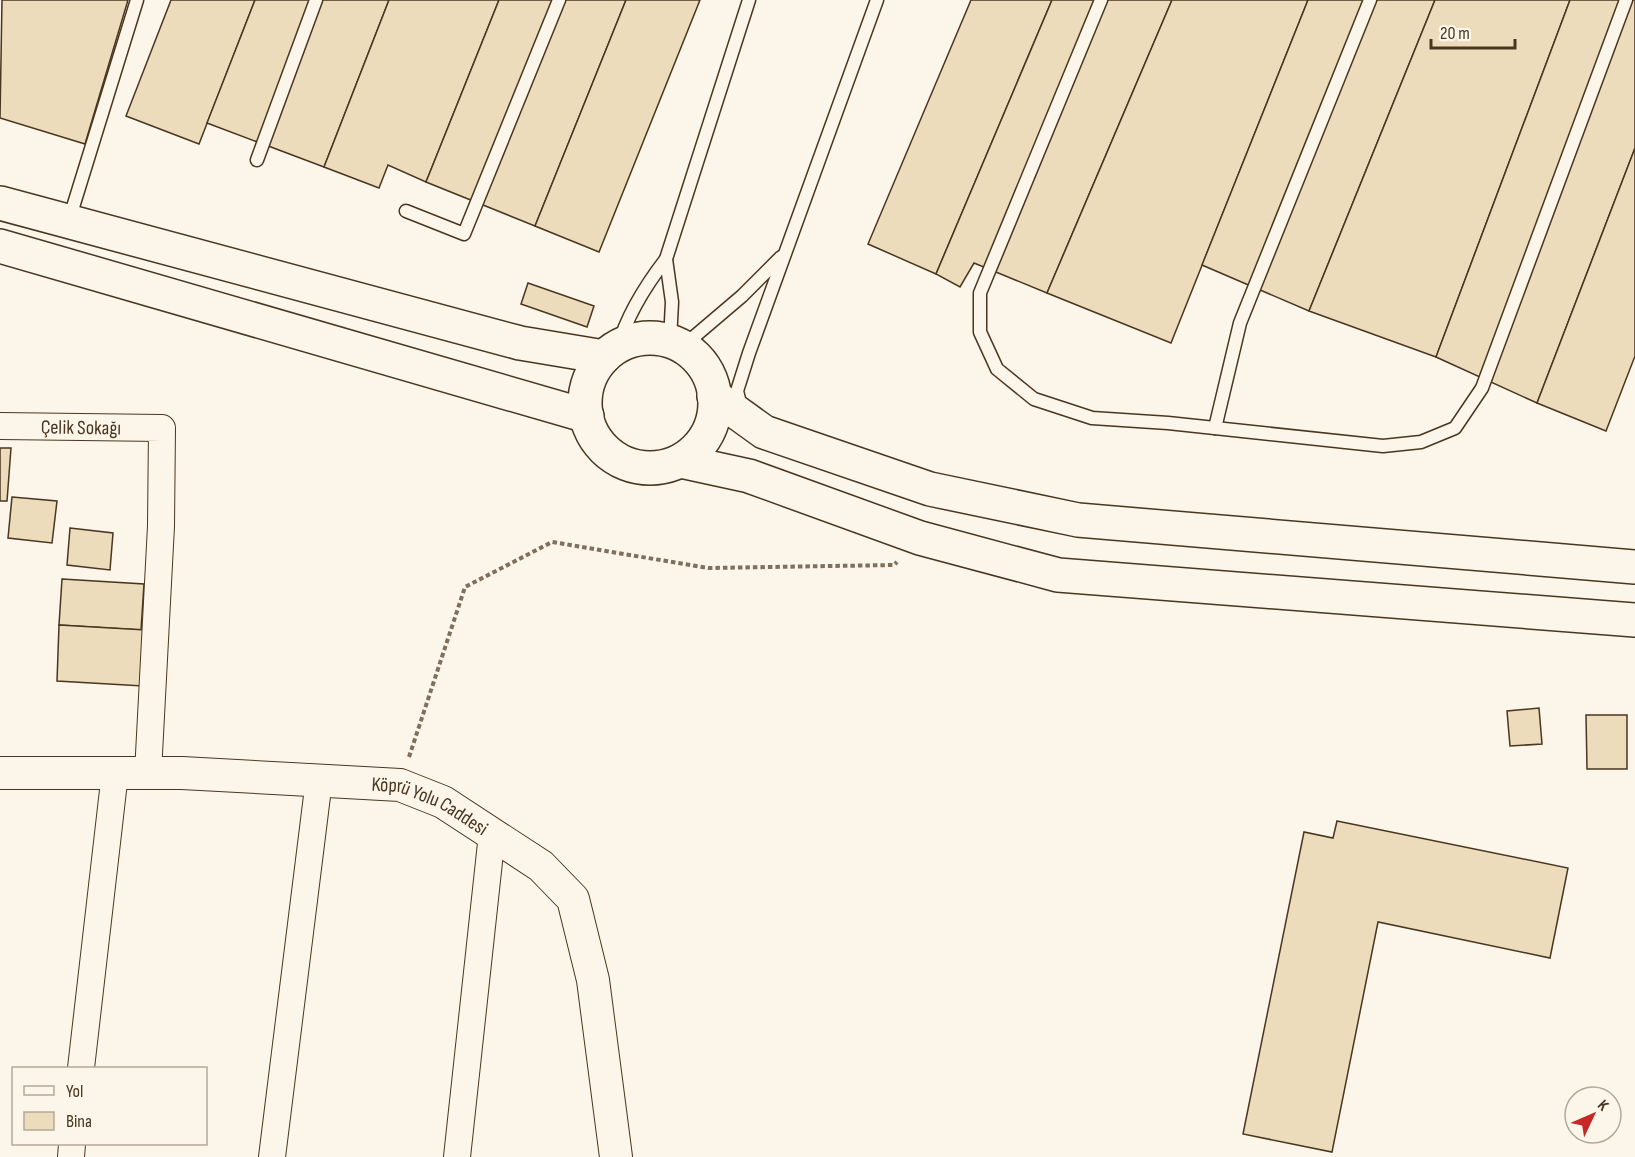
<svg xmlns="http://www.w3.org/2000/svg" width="1635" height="1157" font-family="'Sofia Sans Condensed',sans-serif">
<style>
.building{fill:#ecdcbc;stroke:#4a3520;stroke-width:1.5}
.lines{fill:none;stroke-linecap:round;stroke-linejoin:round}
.service-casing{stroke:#4a3520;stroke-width:15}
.minor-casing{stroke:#4a3520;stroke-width:28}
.tertiary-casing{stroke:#4a3520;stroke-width:34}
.secondary-casing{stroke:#4a3520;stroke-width:36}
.path{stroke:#7f6f5c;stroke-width:4;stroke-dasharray:4.5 3;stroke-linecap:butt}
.service{stroke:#fbf6e9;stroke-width:12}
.minor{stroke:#fbf6e9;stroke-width:26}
.tertiary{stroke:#fbf6e9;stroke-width:32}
.secondary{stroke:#fbf6e9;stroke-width:33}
.labels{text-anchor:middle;stroke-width:4.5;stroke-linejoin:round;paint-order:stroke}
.street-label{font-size:20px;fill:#4a3520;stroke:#fbf6e9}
</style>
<rect width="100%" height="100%" fill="#fbf6e9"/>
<g class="building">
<polygon points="2,0 128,0 85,144 0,118"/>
<polygon points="171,0 255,0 199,144 126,116"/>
<polygon points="255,0 389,0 324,167 207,123"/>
<polygon points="389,0 499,0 426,182 388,165 379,188 324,167"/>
<polygon points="499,0 626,0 535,226 426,182"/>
<polygon points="626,0 700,0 599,252 535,226"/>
<polygon points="971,0 1052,0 936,274 868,244"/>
<polygon points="1052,0 1172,0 1047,293 974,263 960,287 936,274"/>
<polygon points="1172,0 1308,0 1171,343 1047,293"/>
<polygon points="1308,0 1435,0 1309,311 1202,265"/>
<polygon points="1435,0 1570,0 1436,357 1309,311"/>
<polygon points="1570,0 1635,0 1635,148 1537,403 1436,357"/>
<polygon points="1635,148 1635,356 1606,431 1537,403"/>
<polygon points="528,283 594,306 587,327 521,304"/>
<polygon points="0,448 11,448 7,501 0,501"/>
<polygon points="12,497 57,501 52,543 8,538"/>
<polygon points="70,528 113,533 110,570 67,565"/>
<polygon points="62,579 144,584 141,630 59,625"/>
<polygon points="59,625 146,630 143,686 57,681"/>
<polygon points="1539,708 1542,744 1510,746 1507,711"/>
<polygon points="1586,715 1627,715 1627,769 1587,769"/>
<polygon points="1337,821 1568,868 1550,958 1378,922 1332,1152 1243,1134 1304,832 1333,838"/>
</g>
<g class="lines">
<defs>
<g id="service">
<polyline points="1101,0 980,293 980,332 997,369 1034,399 1092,418 1168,423 1383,446 1421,442 1455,428 1482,388 1626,0"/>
<polyline points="257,160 316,0"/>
<polyline points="406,211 464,234 559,0"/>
<polyline points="69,220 137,0"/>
<polyline points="666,259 672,302 670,341"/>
<path d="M618,347c9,-32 28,-62 48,-88l83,-259"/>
<polyline points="682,347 742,296 781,257"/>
<polyline points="741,407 737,391 749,353 877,0"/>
<polyline points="1215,428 1240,323 1370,0"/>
</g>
<g id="minor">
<path id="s1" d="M0,426l162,2 -1,98 -13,247"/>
<polyline points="81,1068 115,773"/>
<polyline points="71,1157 72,1144"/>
<polyline points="272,1157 319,780"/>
<polyline points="457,1157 492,834"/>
</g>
<g id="tertiary">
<path id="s2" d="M0,773h182l218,12 43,17 98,64 32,33 20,81 23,177"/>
</g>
<g id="secondary">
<polyline points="0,203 520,343 604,357"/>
<polyline points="0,246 587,416"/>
<circle cx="650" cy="403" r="65"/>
<polyline points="714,396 764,432 930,489 1078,520 1635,567"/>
<polyline points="680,461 749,476 920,538 1058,575 1635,620"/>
</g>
</defs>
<use href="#service" class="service-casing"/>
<use href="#minor" class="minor-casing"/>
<use href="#tertiary" class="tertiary-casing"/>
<use href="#secondary" class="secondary-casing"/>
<polyline class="path" points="409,757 465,587 552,542 708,568 894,565 897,562"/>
<use href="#service" class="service"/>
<use href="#minor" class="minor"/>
<use href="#tertiary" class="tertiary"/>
<use href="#secondary" class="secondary"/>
</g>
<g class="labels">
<g class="street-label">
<text dy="7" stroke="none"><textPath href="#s1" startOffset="81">Çelik Sokağı</textPath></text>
<text dy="7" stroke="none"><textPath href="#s2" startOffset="435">Köprü Yolu Caddesi</textPath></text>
</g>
</g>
<rect x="12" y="1067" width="195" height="78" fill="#fbf6e9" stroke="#b4a999" stroke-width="1.5"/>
<rect x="24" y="1086" width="30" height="9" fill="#fbf6e9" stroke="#b4a999" stroke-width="1.5"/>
<text x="66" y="1097" font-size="18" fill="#4a3520">Yol</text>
<rect x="24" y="1112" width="30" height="18" fill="#ecdcbc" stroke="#b4a999" stroke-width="1.5"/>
<text x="66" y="1127" font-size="18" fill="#4a3520">Bina</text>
<g transform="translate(1593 1115) rotate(46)"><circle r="28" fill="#fbf6e9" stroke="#b4a999" stroke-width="1.5"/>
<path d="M0-4.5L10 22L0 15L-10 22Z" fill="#c62828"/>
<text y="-9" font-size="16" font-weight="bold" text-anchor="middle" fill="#4a3520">K</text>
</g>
<path d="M1431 39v9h84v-9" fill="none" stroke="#4a3520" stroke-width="3"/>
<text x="1440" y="39" font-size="18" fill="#4a3520" stroke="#fbf6e9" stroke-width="4.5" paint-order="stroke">20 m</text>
</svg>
